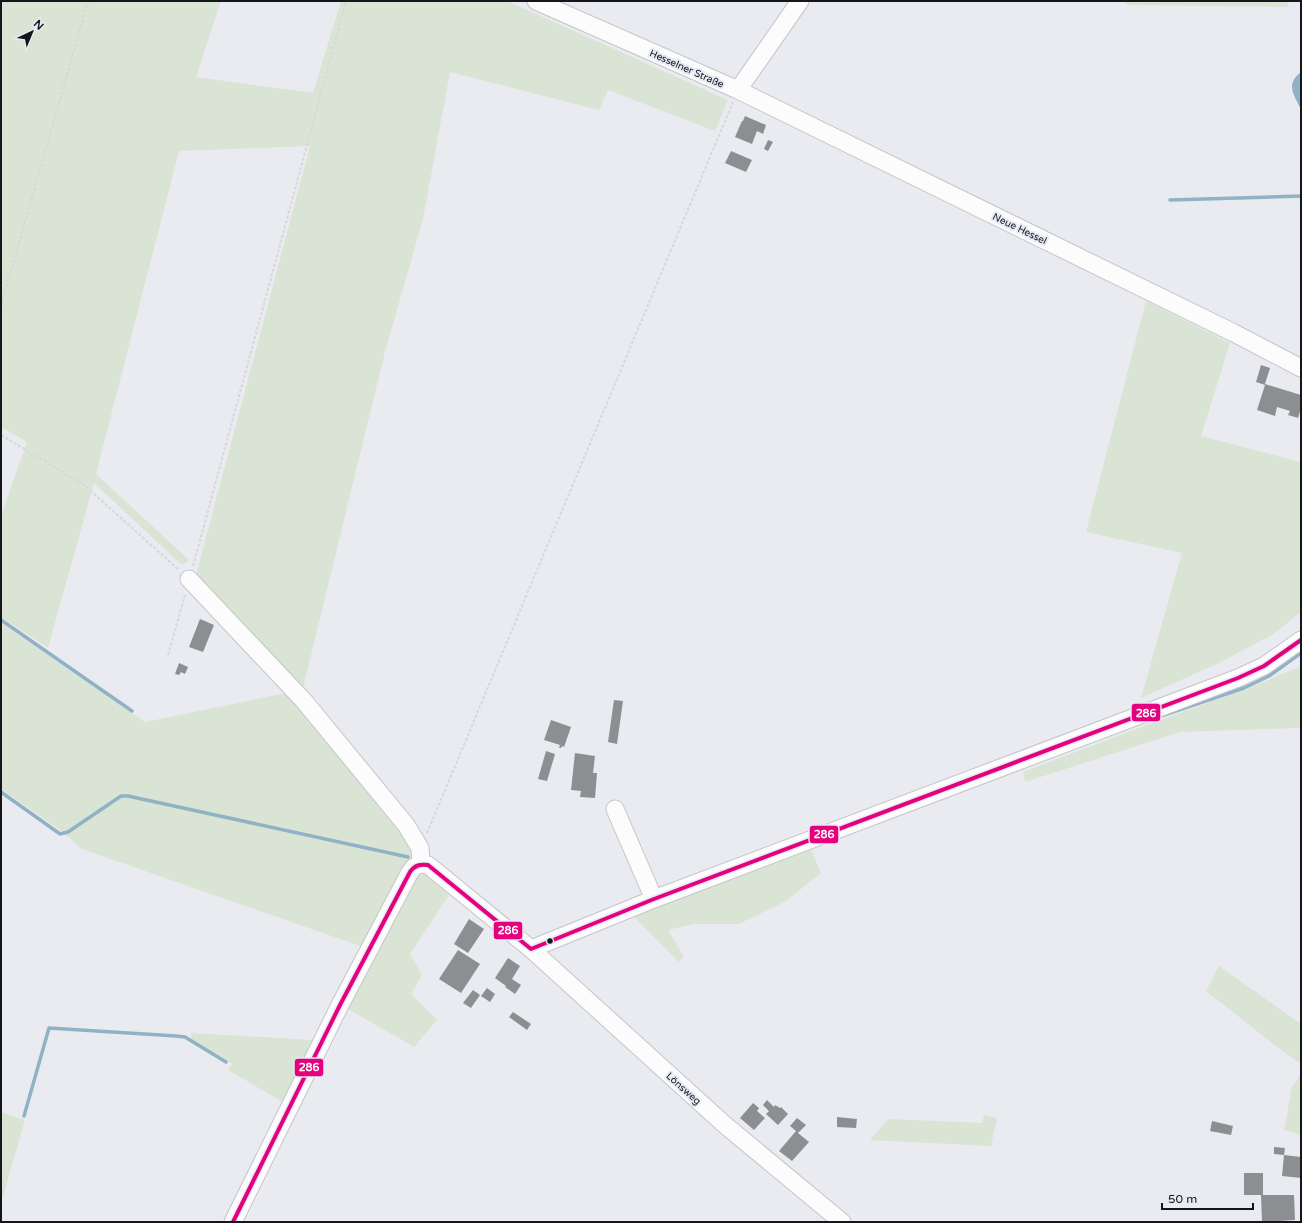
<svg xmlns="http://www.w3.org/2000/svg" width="1302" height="1223" font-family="'Varela Round',sans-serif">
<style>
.green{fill:#dae4d4}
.water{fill:#90b2c5}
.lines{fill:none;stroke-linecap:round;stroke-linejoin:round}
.stream{stroke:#90b2c5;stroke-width:3.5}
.building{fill:#8d8e91}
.minor-casing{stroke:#c4c5c9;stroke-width:19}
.path{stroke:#d6d7d9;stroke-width:2;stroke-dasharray:3 2;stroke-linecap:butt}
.minor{stroke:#fcfcfd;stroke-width:17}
.bus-1-casing{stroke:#e6eaf4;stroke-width:7}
.bus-1{stroke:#e5007d;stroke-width:4}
.bus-dot{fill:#15161a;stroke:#e6eaf4;stroke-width:1.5}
.labels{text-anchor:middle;stroke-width:4;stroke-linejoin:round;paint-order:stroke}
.street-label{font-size:10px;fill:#15161a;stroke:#e6eaf4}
.line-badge{stroke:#e6eaf4;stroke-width:1.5}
.badge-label{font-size:11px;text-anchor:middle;font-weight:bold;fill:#fff}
</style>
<rect width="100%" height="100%" fill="#eaebf0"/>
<g class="green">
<polygon points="1,1 221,1 196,77 313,93 341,1 507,1 728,100 715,131 608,90 599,110 450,72 423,219 385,352 303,688 196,575 310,146 179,151 96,474 189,560 182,565 94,483 48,648 1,617 1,516 27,442 1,427"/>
<polygon points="1124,1 1287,1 1289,7 1128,5"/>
<polygon points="1146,301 1230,343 1201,436 1301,462 1301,612 1272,635 1219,663 1141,698 1182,553 1086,532"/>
<polygon points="1,623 145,722 286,693 403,827 412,859 363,947 82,849 60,830 1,789"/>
<polygon points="1301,666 1301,729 1296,728 1180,732 1025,782 1023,772 1149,724 1244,690"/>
<polygon points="809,845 821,873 786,901 739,924 694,924 668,930 684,957 679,962 631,914"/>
<polygon points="426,874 449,895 410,954 422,975 411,994 437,1020 414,1047 348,1009 412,878"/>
<polygon points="1219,966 1301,1024 1301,1064 1272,1043 1206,991"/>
<polygon points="191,1033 313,1040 283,1102 228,1070 232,1064 191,1039"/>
<polygon points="1301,1074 1301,1135 1284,1130 1292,1087"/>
<polygon points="1,1112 25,1120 1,1203"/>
<polygon points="984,1115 997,1118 991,1146 870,1140 888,1119 982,1123"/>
</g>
<path class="water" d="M1301,72v37c-7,-14 -16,-25 0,-37z"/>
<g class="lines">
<g class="stream">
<polyline points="1170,200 1301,196"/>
<polyline points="1,620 132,711"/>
<polyline points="1152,719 1244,688 1269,676 1301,653"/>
<polyline points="1,792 60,834 68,832 121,796 128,796 408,857"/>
<polyline points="24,1116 49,1028 176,1036 185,1037 226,1062"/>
</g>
</g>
<g class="building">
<polygon points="745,116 766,125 763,134 757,131 752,144 735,137 742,121 743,121"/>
<polygon points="768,140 773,142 768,151 764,149"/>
<polygon points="731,151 752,160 746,172 725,163"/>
<polygon points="1261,365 1270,368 1265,384 1301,395 1301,408 1298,418 1288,415 1290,411 1277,407 1275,416 1257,410 1265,385 1256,382"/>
<polygon points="200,619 214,625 203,652 189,647"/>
<polygon points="179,663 188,667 185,674 181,672 179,675 175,674"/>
<polygon points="614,700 623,701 617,744 608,742"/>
<polygon points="551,720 571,727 564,747 562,746 561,748 559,748 560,745 544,740"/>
<polygon points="546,751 555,754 547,781 538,779"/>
<polygon points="575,753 595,756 593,773 597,773 595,798 580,797 581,791 571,790"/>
<polygon points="469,919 484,929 468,953 454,944"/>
<polygon points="458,950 480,964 461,993 439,979"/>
<polygon points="508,958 520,966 512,979 521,985 515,994 505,987 506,986 495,978"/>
<polygon points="487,988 495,994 490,1002 481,996"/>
<polygon points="473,990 480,995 471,1008 463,1003"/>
<polygon points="513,1012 531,1024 527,1030 509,1017"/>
<polygon points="767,1100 774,1107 775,1105 780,1108 781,1107 788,1114 778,1125 766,1114 769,1111 763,1105"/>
<polygon points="753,1103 759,1108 757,1111 765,1118 754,1130 740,1118"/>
<polygon points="837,1117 857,1119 856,1128 837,1127"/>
<polygon points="797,1118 806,1125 798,1133 809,1142 792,1161 779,1151 796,1131 790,1126"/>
<polygon points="1212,1121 1233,1126 1231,1135 1210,1131"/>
<polygon points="1274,1147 1285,1148 1284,1155 1274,1154"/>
<polygon points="1284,1155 1301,1157 1301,1178 1282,1176"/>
<polygon points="1244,1173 1263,1173 1263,1195 1294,1195 1295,1220 1262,1222 1261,1195 1244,1195"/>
</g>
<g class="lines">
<defs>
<g id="minor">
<polyline points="536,1 738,90 1234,333 1301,368"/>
<polyline points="738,90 800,1"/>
<polyline points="189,579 304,701 406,825 420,848 421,864"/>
<polyline points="615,809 654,899"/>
<polyline points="531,949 654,899 1238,678 1264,666 1301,640"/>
<polyline points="233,1222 340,1005 410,872 414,867 421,864 428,865 433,869 531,949 725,1125 842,1222"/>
</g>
</defs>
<use href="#minor" class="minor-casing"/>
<g class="path">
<polyline points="1,306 88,1"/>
<polyline points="1,435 84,485 179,570"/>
<polyline points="193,566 346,1"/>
<polyline points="168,655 185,595"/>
<polyline points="427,833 733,102"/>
</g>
<use href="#minor" class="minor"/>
<defs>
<path id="bus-1" d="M233,1222l107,-217 70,-133c5,-7 10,-8 18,-7l103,84 123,-50 584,-221 26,-12 37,-26"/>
</defs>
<use href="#bus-1" class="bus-1-casing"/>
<use href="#bus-1" class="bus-1"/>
</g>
<circle class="bus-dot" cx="550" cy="941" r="3.5"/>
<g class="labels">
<g class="street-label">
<text transform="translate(687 68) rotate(24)" y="4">Hesselner Straße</text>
<text transform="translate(1020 228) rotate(26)" y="4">Neue Hessel</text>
<text transform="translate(684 1088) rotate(42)" y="4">Lönsweg</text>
</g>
</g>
<g class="line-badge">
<rect x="1131" y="703" width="30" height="19" rx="4" fill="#e5007d"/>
<rect x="809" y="825" width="30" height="19" rx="4" fill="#e5007d"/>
<rect x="493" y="921" width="30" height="19" rx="4" fill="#e5007d"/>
<rect x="294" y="1058" width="30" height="19" rx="4" fill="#e5007d"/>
</g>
<g class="badge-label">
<text x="1146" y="717">286</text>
<text x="824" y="838">286</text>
<text x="508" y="934">286</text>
<text x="309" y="1071">286</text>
</g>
<rect width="1302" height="1223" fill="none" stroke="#15161a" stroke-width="4"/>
<g transform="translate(32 32) rotate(44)" stroke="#e6eaf4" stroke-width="3" paint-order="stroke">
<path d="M0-3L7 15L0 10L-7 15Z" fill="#15161a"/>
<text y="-6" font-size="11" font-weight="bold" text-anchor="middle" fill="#15161a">N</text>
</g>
<path d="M1162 1203v6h91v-6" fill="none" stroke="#15161a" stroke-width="2"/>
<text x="1168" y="1203" font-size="12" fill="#15161a" stroke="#e6eaf4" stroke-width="3" paint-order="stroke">50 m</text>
</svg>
